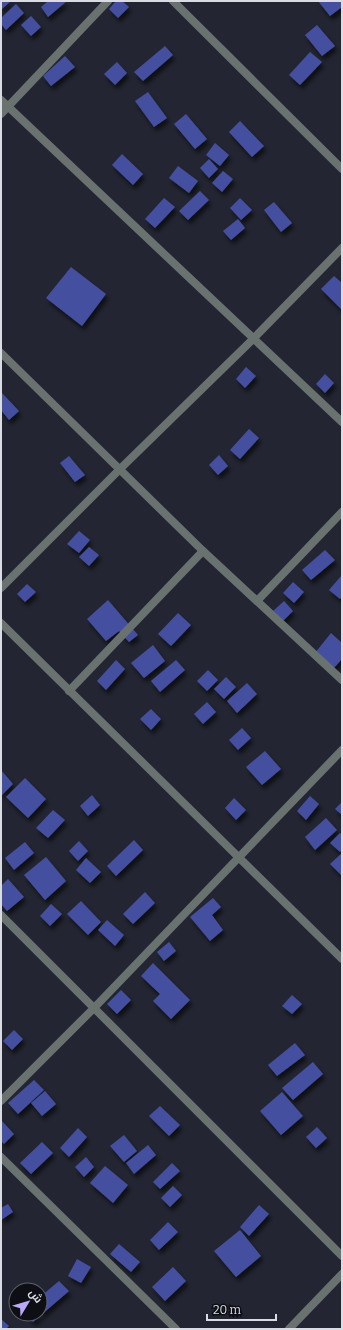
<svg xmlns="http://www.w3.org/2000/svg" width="343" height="1330" font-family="Bitter,Cairo,serif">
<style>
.building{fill:#4450a0;filter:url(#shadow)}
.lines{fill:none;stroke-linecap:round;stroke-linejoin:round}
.street{stroke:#6a7270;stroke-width:8}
</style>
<defs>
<filter id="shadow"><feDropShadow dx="2.5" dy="4.5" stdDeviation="2" flood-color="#0009"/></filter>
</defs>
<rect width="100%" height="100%" fill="#232632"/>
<g class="building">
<polygon points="1,1 11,1 2,9"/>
<polygon points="48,1 67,1 48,17 41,7"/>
<polygon points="116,1 122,1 129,7 118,18 109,9"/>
<polygon points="318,1 342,1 342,7 330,16"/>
<polygon points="16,4 24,13 6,30 1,24 1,18"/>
<polygon points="31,16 41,27 31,36 21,25"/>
<polygon points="317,25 335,46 322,56 305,35"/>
<polygon points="165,46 173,55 143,81 134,72"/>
<polygon points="310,52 322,62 300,85 289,75"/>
<polygon points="65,56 75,67 51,86 43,76"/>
<polygon points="117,62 127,73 115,85 104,74"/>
<polygon points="148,92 167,118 154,127 135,101"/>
<polygon points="186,114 207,139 195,149 174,124"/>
<polygon points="240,121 264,146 252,157 229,132"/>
<polygon points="215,143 229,155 220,166 206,155"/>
<polygon points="122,154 143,174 133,185 112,165"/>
<polygon points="209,159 218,169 209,178 200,168"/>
<polygon points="178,166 198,181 189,193 169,178"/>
<polygon points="223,171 233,179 222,192 212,183"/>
<polygon points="200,191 209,200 188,220 179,211"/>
<polygon points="164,198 175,207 155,228 145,219"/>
<polygon points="240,198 252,210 241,220 230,208"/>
<polygon points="274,202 292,223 281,232 264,210"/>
<polygon points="238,219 245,228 231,240 223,231"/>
<polygon points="71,267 106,294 82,326 46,298"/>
<polygon points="334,276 342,283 342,310 321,289"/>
<polygon points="246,367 256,376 245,388 236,379"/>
<polygon points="325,374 334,383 325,393 316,384"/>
<polygon points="1,392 19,411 9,420 1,410"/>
<polygon points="249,429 259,438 240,459 230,450"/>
<polygon points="219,455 228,466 218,475 209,465"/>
<polygon points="69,456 85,475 75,482 60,463"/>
<polygon points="79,531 90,540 79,553 67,544"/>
<polygon points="89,547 99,555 89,566 79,557"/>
<polygon points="325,550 335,560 311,580 302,570"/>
<polygon points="342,575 342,596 340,599 329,590"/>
<polygon points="293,582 304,592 294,603 283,593"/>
<polygon points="27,584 36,592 25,602 17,594"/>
<polygon points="108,600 138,635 129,642 119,631 106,641 87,619"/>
<polygon points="284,601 293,611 282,622 272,612"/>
<polygon points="178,613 191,625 171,646 158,634"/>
<polygon points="331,633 342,643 342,659 333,669 315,653"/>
<polygon points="153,645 165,661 144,678 131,663"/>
<polygon points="116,660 125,669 106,690 97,681"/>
<polygon points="176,660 185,670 160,692 151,681"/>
<polygon points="208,670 218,680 207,691 197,681"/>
<polygon points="226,677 236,687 224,699 214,689"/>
<polygon points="247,683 257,694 237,713 227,701"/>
<polygon points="207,702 216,712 203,724 194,714"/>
<polygon points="151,709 161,719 151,730 140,719"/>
<polygon points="242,728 251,738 238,750 229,740"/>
<polygon points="265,751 281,769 262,785 246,767"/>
<polygon points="1,770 13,784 2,795 1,794"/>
<polygon points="25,778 46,799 28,818 6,797"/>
<polygon points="92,795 100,805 88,816 80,806"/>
<polygon points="310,796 319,804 306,820 297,811"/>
<polygon points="234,798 246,810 236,820 225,808"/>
<polygon points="342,802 342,815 335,809"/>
<polygon points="53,810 65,820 48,838 36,828"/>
<polygon points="326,818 337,830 315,850 305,837"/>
<polygon points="340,833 342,835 342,850 340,852 330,843"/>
<polygon points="134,840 143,850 116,876 107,866"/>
<polygon points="79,841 88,851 78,861 69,851"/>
<polygon points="25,842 34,853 14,870 5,858"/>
<polygon points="342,853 342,876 330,864"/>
<polygon points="46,857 66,881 45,900 24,875"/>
<polygon points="86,858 101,872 90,883 76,870"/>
<polygon points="8,879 24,897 7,911 1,904 1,886"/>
<polygon points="145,892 155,903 133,924 123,914"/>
<polygon points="213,898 221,907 212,915 223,930 210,941 190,917"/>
<polygon points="81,901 101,922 88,935 67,914"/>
<polygon points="51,904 62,914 50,926 40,916"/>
<polygon points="107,920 124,935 115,946 98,930"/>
<polygon points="169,942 176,951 164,961 157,952"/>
<polygon points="153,963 190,1000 171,1019 153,1001 160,994 141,976"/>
<polygon points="121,990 131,1000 117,1014 107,1004"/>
<polygon points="292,995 302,1004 292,1014 282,1006"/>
<polygon points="14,1030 23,1039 12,1050 3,1041"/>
<polygon points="295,1043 305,1055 277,1076 268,1065"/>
<polygon points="313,1062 323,1074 293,1100 282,1088"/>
<polygon points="34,1080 44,1090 18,1114 8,1103"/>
<polygon points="45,1091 56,1104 42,1116 31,1103"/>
<polygon points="282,1092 303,1116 281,1135 260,1111"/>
<polygon points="160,1106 180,1125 169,1136 149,1116"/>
<polygon points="1,1120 14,1134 4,1144 1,1141"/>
<polygon points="317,1127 327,1138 316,1148 306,1137"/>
<polygon points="78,1128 87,1137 69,1157 60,1148"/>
<polygon points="124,1135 137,1151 124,1162 110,1146"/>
<polygon points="42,1142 53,1153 31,1174 20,1163"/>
<polygon points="148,1145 156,1155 134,1174 126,1163"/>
<polygon points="86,1157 94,1167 84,1177 75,1167"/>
<polygon points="172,1163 180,1171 160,1189 153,1182"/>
<polygon points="105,1166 128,1185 113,1203 90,1183"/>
<polygon points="173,1186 182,1195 170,1207 161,1198"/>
<polygon points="8,1204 13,1212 1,1220 1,1208"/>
<polygon points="259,1205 269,1214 249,1236 240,1227"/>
<polygon points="168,1222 178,1232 159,1250 150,1240"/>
<polygon points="240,1230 261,1256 236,1277 214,1251"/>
<polygon points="119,1244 140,1262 131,1272 110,1254"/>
<polygon points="77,1259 91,1267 81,1283 68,1276"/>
<polygon points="173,1267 186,1281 165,1301 152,1287"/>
<polygon points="59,1281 69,1291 33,1322 26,1314 40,1314 40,1297"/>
<polygon points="1,1319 9,1326 6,1329 1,1329"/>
</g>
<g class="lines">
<g class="street">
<polyline points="173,1 342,169"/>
<polyline points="1,100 342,422"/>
<polyline points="1,114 108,1"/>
<polyline points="1,353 203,551 342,680"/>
<polyline points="1,588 120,469 254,338 342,248"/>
<polyline points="257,601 342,512"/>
<polyline points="1,623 342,959"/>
<polyline points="69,691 203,551"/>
<polyline points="1,915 342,1256"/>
<polyline points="1,1101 94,1008 342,750"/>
<polyline points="1,1157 176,1329"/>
<polyline points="289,1329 342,1274"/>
</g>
</g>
<rect width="343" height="1330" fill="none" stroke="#dadce4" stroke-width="4"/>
<g transform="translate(28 1302) rotate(52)"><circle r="19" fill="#0e0f14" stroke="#606167"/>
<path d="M0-3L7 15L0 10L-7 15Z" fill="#bbaaf6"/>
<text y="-6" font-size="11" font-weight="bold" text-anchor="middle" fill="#dadce4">ش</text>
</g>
<path d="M207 1314v6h69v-6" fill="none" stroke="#dadce4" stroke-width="2"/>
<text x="213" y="1314" font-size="12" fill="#dadce4" stroke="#0e0f14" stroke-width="3" paint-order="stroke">20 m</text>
</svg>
